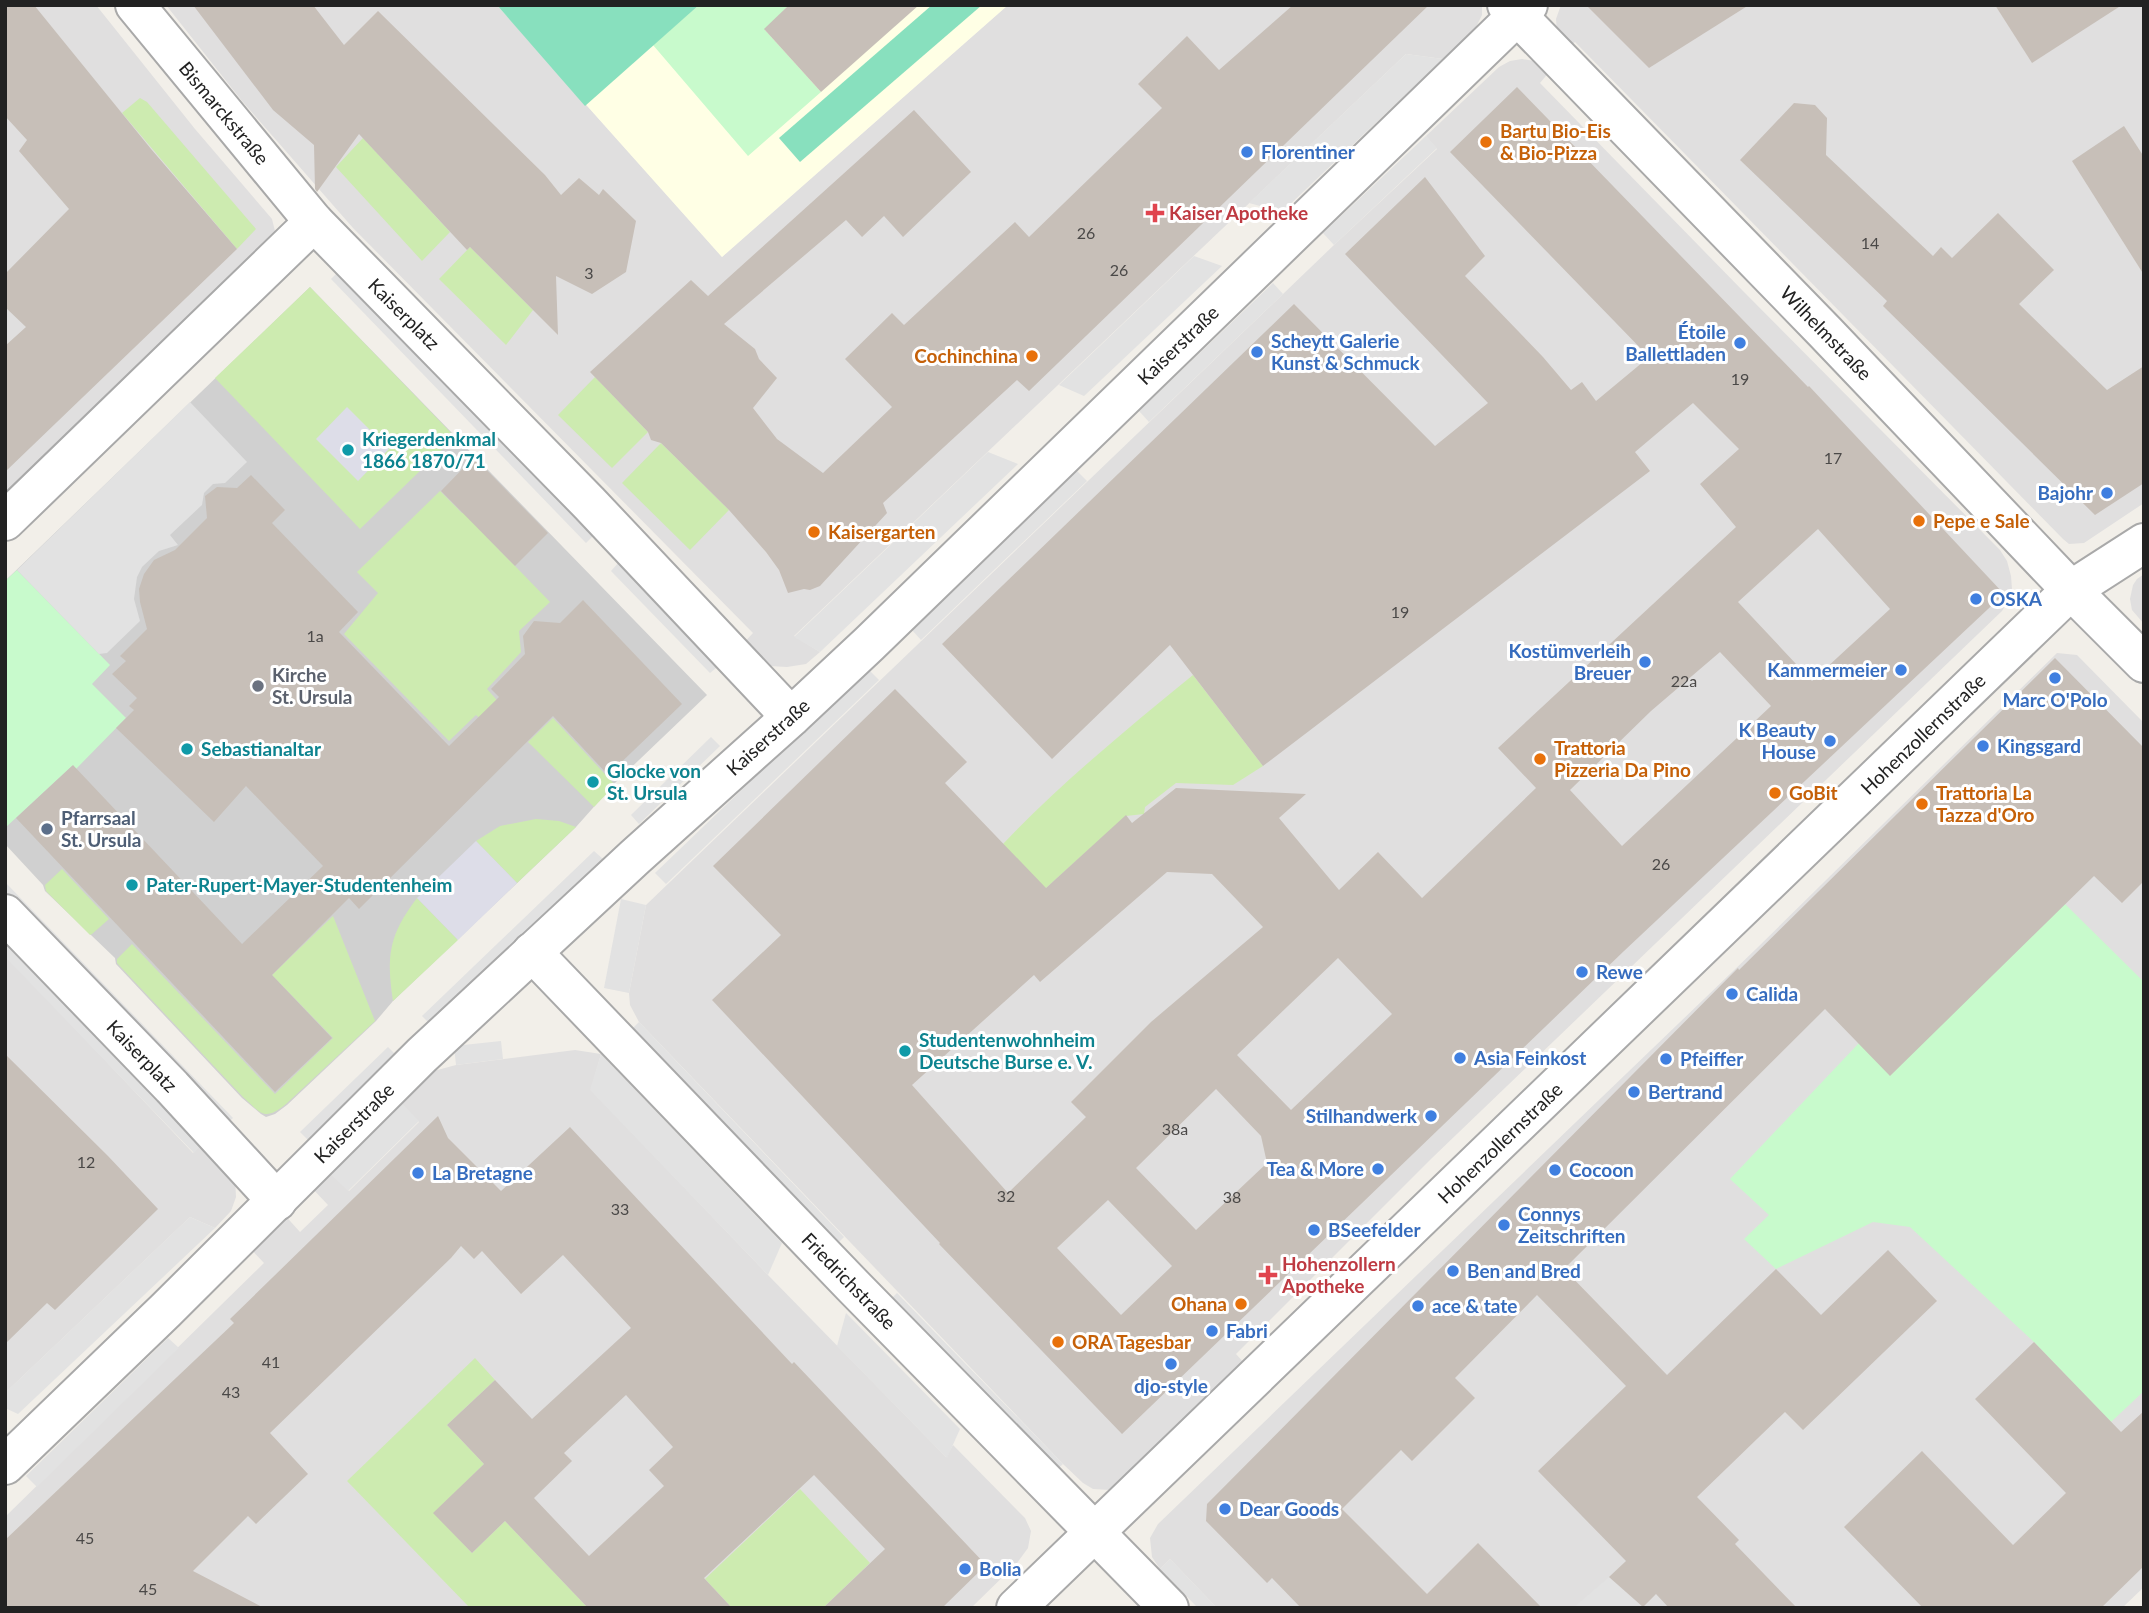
<svg xmlns="http://www.w3.org/2000/svg" width="2149" height="1613" font-family="Lato,sans-serif">
<style>
.residential{fill:#e0dfdf}
.education{fill:#ffffe5}
.religious{fill:#d0d0d0}
.grass{fill:#cdebb0}
.park{fill:#c8facc}
.pitch{fill:#88e0be}
.parking{fill:#e2e2e2}
.plaza{fill:#dddde8}
.building{fill:#c7bfb8;fill-rule:evenodd}
.lines{fill:none;stroke-linecap:round;stroke-linejoin:round}
.minor-casing{stroke:#a9a9a9;stroke-width:42}
.minor{stroke:#fff;stroke-width:38}
.food-dot{fill:#e8710a;stroke:#fff;stroke-width:2.5}
.shop-dot{fill:#3f7fe0;stroke:#fff;stroke-width:2.5}
.health-dot{fill:#e0444e;stroke:#fff;stroke-width:2.5}
.culture-dot{fill:#0f9aa8;stroke:#fff;stroke-width:2.5}
.worship-dot{fill:#6b7280;stroke:#fff;stroke-width:2.5}
.service-dot{fill:#5c6f8a;stroke:#fff;stroke-width:2.5}
.labels{text-anchor:middle;stroke-width:6;stroke-linejoin:round;paint-order:stroke}
.number-label{font-size:16px;fill:#4b4948}
.street-label{font-size:19px;fill:#222;stroke:#fff}
.food-label{font-size:19px;font-weight:bold;fill:#c56008;stroke:#fff;text-anchor:start}
.shop-label{font-size:19px;font-weight:bold;fill:#366cbe;stroke:#fff;text-anchor:start}
.health-label{font-size:19px;font-weight:bold;fill:#be3a42;stroke:#fff;text-anchor:start}
.culture-label{font-size:19px;font-weight:bold;fill:#0d838f;stroke:#fff;text-anchor:start}
.worship-label{font-size:19px;font-weight:bold;fill:#5b616d;stroke:#fff;text-anchor:start}
.service-label{font-size:19px;font-weight:bold;fill:#4e5e75;stroke:#fff;text-anchor:start}
</style>
<rect width="100%" height="100%" fill="#f2efe9"/>
<g class="residential">
<polygon points="5,5 96,5 195,129 272,219 275,231 272,239 5,495"/>
<polygon points="166,5 497,5 722,257 1008,5 1482,5 1482,15 1476,27 1460,45 1443,59 1406,54 794,636 820,652 806,664 787,667 769,666 755,661 739,648 753,633 353,228 242,101"/>
<polygon points="1561,5 2144,5 2144,503 2084,543 2069,544 2063,539 1575,42 1565,50 1557,32 1556,19"/>
<polygon points="1522,59 1534,61 1550,71 1540,83 1743,291 2000,550 2007,561 2011,576 2012,589 2009,600 2002,611 1432,1158 1236,1354 1245,1364 1111,1490 1093,1489 1083,1483 1063,1464 639,1022 630,1005 629,993 646,905 1334,245 1437,149 1426,136 1499,67 1510,61"/>
<polygon points="2144,574 2144,624 2132,610 2130,599 2133,585 2137,579"/>
<polygon points="2057,653 2077,655 2144,723 2144,1587 2122,1608 1217,1608 1170,1559 1160,1569 1152,1557 1150,1538 1158,1524 1756,949"/>
<polygon points="5,955 193,1153 205,1141 235,1177 236,1197 231,1211 215,1228 190,1217 5,1393"/>
<polygon points="575,1050 601,1054 591,1090 768,1275 946,1457 953,1445 1025,1518 1031,1531 1028,1548 1017,1563 971,1608 5,1608 5,1517 264,1263 248,1246 282,1212 300,1232 328,1205 310,1186 327,1170 349,1191 419,1122 397,1099 430,1072 456,1065"/>
</g>
<polygon class="education" points="497,5 1008,5 722,257"/>
<polygon class="religious" points="310,287 707,695 616,782 576,827 393,1001 376,1021 287,1105 275,1114 266,1117 261,1114 242,1098 116,964 115,958 45,891 43,885 5,844 5,581"/>
<g class="grass">
<polygon points="140,98 147,102 256,229 237,249 122,113"/>
<polygon points="363,138 450,232 422,261 336,167"/>
<polygon points="470,247 533,310 506,345 439,279"/>
<polygon points="310,287 455,437 360,529 215,378"/>
<polygon points="595,377 648,432 612,468 558,415"/>
<polygon points="661,443 729,510 690,550 622,483"/>
<polygon points="440,491 462,513 474,501 477,527 550,602 519,631 521,652 487,689 503,707 486,724 476,715 449,741 344,634 378,593 357,572"/>
<path d="M1193,675l70,91 -30,19 -57,-2 -31,24 -1,7 -18,2 -110,99 -13,-71c59,-62 124,-115 190,-169z"/>
<polygon points="553,718 615,785 594,807 528,742"/>
<polygon points="536,819 559,821 576,827 517,883 476,841 500,826"/>
<polygon points="62,869 109,919 92,934 90,935 46,891 45,885"/>
<path d="M417,898l41,42 -65,61c-7,-46 -4,-66 24,-103z"/>
<path d="M333,916l42,105 -89,83c-22,18 -25,9 -43,-7l-126,-134v-4l15,-15 143,150 58,-56 -61,-63z"/>
<polygon points="475,1358 495,1380 447,1425 484,1464 434,1513 472,1553 505,1521 588,1608 470,1608 347,1481"/>
<polygon points="800,1489 870,1563 823,1608 732,1608 705,1579"/>
</g>
<g class="park">
<polygon points="699,5 789,5 765,30 821,92 748,156 653,45"/>
<polygon points="17,570 110,665 92,684 126,718 76,769 72,766 5,828 5,581"/>
<polygon points="2065,904 2144,982 2144,1391 2111,1422 2034,1342 1910,1227 1873,1222 1776,1269 1744,1239 1769,1215 1730,1179 1859,1043"/>
</g>
<g class="pitch">
<polygon points="497,5 699,5 585,106"/>
<polygon points="932,5 982,5 800,162 779,138"/>
</g>
<g class="parking">
<polygon points="1406,54 1443,59 1282,212 1249,203"/>
<polygon points="1426,136 1437,148 1334,245 1323,233"/>
<polygon points="1194,256 1222,266 1084,396 1059,385"/>
<polygon points="341,269 596,533 586,543 331,279"/>
<polygon points="1273,283 1283,294 1149,422 1139,411"/>
<polygon points="190,402 247,462 225,483 213,484 204,493 202,505 170,535 178,545 159,551 142,567 137,577 134,599 140,621 107,653 99,654 17,570"/>
<polygon points="988,452 1018,464 820,652 794,637"/>
<polygon points="1076,470 1087,481 921,640 911,629"/>
<polygon points="621,560 722,663 710,673 611,571"/>
<polygon points="868,669 879,680 666,884 655,873"/>
<polygon points="711,737 720,746 639,824 631,815"/>
<polygon points="594,851 603,859 430,1024 422,1016"/>
<polygon points="5,882 233,1118 223,1127 5,902"/>
<polygon points="621,899 646,905 629,993 604,988"/>
<polygon points="5,937 205,1141 194,1153 5,957"/>
<polygon points="639,1022 844,1237 834,1247 629,1032"/>
<polygon points="501,1041 503,1059 456,1065 454,1046"/>
<polygon points="388,1047 397,1056 309,1141 300,1132"/>
<polygon points="601,1054 782,1243 768,1275 590,1090"/>
<polygon points="397,1099 419,1121 348,1191 327,1170"/>
<polygon points="190,1217 215,1228 18,1414 5,1408 5,1393"/>
<polygon points="897,1293 1063,1464 1052,1474 887,1303"/>
<polygon points="846,1313 960,1429 947,1458 837,1346"/>
<polygon points="168,1338 179,1348 37,1487 26,1476"/>
<polygon points="1170,1559 1217,1608 1198,1608 1160,1569"/>
<polygon points="1609,1577 1644,1608 1573,1608"/>
</g>
<g class="plaza">
<polygon points="347,407 389,449 358,481 316,439"/>
<polygon points="476,841 517,883 458,940 417,898"/>
</g>
<g class="building">
<polygon points="5,5 34,5 151,149 237,249 5,472 5,346 26,327 5,307 5,274 69,209 19,151 27,140 5,116"/>
<polygon points="193,5 313,5 344,45 378,11 545,175 561,195 579,178 599,195 603,189 636,221 626,272 592,294 556,276 558,335 470,247 467,250 359,134 317,192 315,189 314,145 273,110"/>
<polygon points="789,5 919,5 821,92 764,29"/>
<polygon points="1293,5 1429,5 1029,391 1017,380 883,503 887,513 820,586 810,590 804,589 788,593 779,570 766,552 729,510 661,443 651,440 648,432 590,372 691,280 708,296 914,110 971,172 903,237 884,216 862,237 846,220 724,324 755,349 759,359 777,378 753,408 777,439 823,473 892,407 845,359 892,313 904,325 1015,222 1029,237 1162,108 1138,84 1187,36 1219,70"/>
<polygon points="1586,5 1749,5 1649,68"/>
<polygon points="1995,5 2122,5 2032,63"/>
<path d="M1517,87l291,300 1,-1 195,208 -380,357 -502,483 -183,-190 1,-1 -228,-243 69,-65 -68,-69 182,-177 72,73 -22,21 101,105 80,-73 6,8 44,-35 130,6 -27,24 60,72 39,-38 44,46 114,-110 -38,-40 238,-221 -36,-43 39,-35 -46,-46 -58,49 15,19 -387,295 -93,-121 -118,114 -110,-115 352,-340 141,142 53,-43 -143,-149 80,-77 60,79 -20,20 78,81 28,33 11,-8 14,19 53,-44 -199,-205zM1818,529l72,80 -78,72 -74,-79zM1720,652l51,54 -149,140 -52,-56 81,-79zM1167,872l45,2 51,53 -112,95 -80,80 15,15 -78,76 -96,-108 122,-110 6,7zM1338,958l54,56 -101,96 -54,-55zM1216,1089l45,47 6,27 -71,67 -60,-62zM1108,1200l64,66 -51,49 -64,-67z"/>
<polygon points="1794,103 1815,105 1827,118 1826,155 1933,256 1941,247 1952,258 1998,213 2054,270 2019,304 2107,390 2144,366 2144,483 2095,515 1883,306 1887,301 1740,160"/>
<polygon points="2124,126 2144,157 2144,275 2072,161"/>
<polygon points="474,457 548,533 515,566 441,491"/>
<polygon points="251,475 285,510 272,523 358,612 339,632 449,746 499,697 491,689 525,654 523,636 534,621 560,623 583,600 682,704 608,775 553,716 359,909 349,898 272,975 332,1038 275,1092 16,818 73,765 242,944 323,866 246,786 214,822 116,728 134,710 129,706 137,698 112,674 126,661 120,656 147,629 140,602 139,589 144,574 154,560 175,550 207,518 205,496 217,487 237,488"/>
<polygon points="2055,658 2144,748 2144,881 2122,903 2094,876 1890,1076 1825,1009 1564,1269 1667,1375 1776,1269 1821,1315 1888,1250 1937,1301 1803,1430 1785,1412 1697,1497 1739,1540 1735,1544 1797,1608 1669,1608 1656,1594 1643,1607 1609,1577 1626,1561 1538,1471 1626,1386 1537,1295 1455,1378 1475,1398 1412,1461 1401,1450 1342,1509 1427,1594 1478,1543 1542,1608 1301,1608 1272,1578 1267,1583 1206,1521 1207,1504 1738,968 1739,970"/>
<polygon points="5,1054 108,1156 158,1209 55,1310 47,1303 5,1344"/>
<path d="M438,1116l10,22 53,53 69,-64 222,237 2,-2 192,203 -44,43h-119l62,-59 -71,-74 -110,103 28,30h-144l-83,-87 -33,32 -39,-40 51,-49 -37,-39 48,-45 37,39 99,-91 -68,-73 -42,39 -39,-43 -8,8 -13,-13 -10,12 -181,175 38,41 -52,50 -8,-8 -55,55 71,37h-259v-68l229,-217 -4,-4zM626,1395l47,52 -24,23 15,16 -75,70 -55,-58 38,-37 -8,-8z"/>
<polygon points="2034,1342 2121,1432 2144,1411 2144,1566 2101,1608 1923,1608 1844,1527 1922,1451 2013,1545 2066,1493 1975,1399"/>
</g>
<g class="lines">
<defs>
<g id="minor">
<polyline points="135,5 314,222 589,503 791,717"/>
<polyline points="1507,5 1825,332 2071,590 2144,663"/>
<polyline points="5,521 314,222"/>
<polyline points="5,914 172,1087 277,1201"/>
<polyline points="532,952 852,1285 1169,1608"/>
<polyline points="5,1465 166,1310 422,1055 635,857 791,717 869,644 1528,5"/>
<polyline points="1016,1608 2071,590 2144,543"/>
</g>
</defs>
<use href="#minor" class="minor-casing"/>
<use href="#minor" class="minor"/>
</g>
<g class="food-dot">
<circle cx="1486" cy="142" r="7"/>
<circle cx="1032" cy="356" r="7"/>
<circle cx="1919" cy="521" r="7"/>
<circle cx="814" cy="532" r="7"/>
<circle cx="1540" cy="759" r="7"/>
<circle cx="1775" cy="793" r="7"/>
<circle cx="1922" cy="804" r="7"/>
<circle cx="1241" cy="1304" r="7"/>
<circle cx="1058" cy="1342" r="7"/>
</g>
<g class="shop-dot">
<circle cx="1247" cy="152" r="7"/>
<circle cx="1740" cy="343" r="7"/>
<circle cx="1257" cy="352" r="7"/>
<circle cx="2107" cy="493" r="7"/>
<circle cx="1976" cy="599" r="7"/>
<circle cx="1645" cy="662" r="7"/>
<circle cx="1901" cy="670" r="7"/>
<circle cx="2055" cy="678" r="7"/>
<circle cx="1830" cy="741" r="7"/>
<circle cx="1983" cy="746" r="7"/>
<circle cx="1582" cy="972" r="7"/>
<circle cx="1732" cy="994" r="7"/>
<circle cx="1460" cy="1058" r="7"/>
<circle cx="1666" cy="1059" r="7"/>
<circle cx="1634" cy="1092" r="7"/>
<circle cx="1431" cy="1116" r="7"/>
<circle cx="1378" cy="1169" r="7"/>
<circle cx="1555" cy="1170" r="7"/>
<circle cx="418" cy="1173" r="7"/>
<circle cx="1504" cy="1225" r="7"/>
<circle cx="1314" cy="1230" r="7"/>
<circle cx="1453" cy="1271" r="7"/>
<circle cx="1418" cy="1306" r="7"/>
<circle cx="1212" cy="1331" r="7"/>
<circle cx="1171" cy="1364" r="7"/>
<circle cx="1225" cy="1509" r="7"/>
<circle cx="965" cy="1569" r="7"/>
</g>
<g class="health-dot">
<path d="M1151.5 202.5h7v7h7v7h-7v7h-7v-7h-7v-7h7z"/>
<path d="M1264.5 1264.5h7v7h7v7h-7v7h-7v-7h-7v-7h7z"/>
</g>
<g class="culture-dot">
<circle cx="348" cy="450" r="7"/>
<circle cx="187" cy="749" r="7"/>
<circle cx="593" cy="782" r="7"/>
<circle cx="132" cy="885" r="7"/>
<circle cx="905" cy="1051" r="7"/>
</g>
<circle class="worship-dot" cx="258" cy="686" r="7"/>
<circle class="service-dot" cx="47" cy="829" r="7"/>
<g class="labels">
<g class="number-label">
<text x="1086" y="239">26</text>
<text x="1870" y="249">14</text>
<text x="1119" y="276">26</text>
<text x="589" y="279">3</text>
<text x="1740" y="385">19</text>
<text x="1833" y="464">17</text>
<text x="1400" y="618">19</text>
<text x="315" y="642">1a</text>
<text x="1684" y="687">22a</text>
<text x="1661" y="870">26</text>
<text x="1175" y="1135">38a</text>
<text x="86" y="1168">12</text>
<text x="1006" y="1202">32</text>
<text x="1232" y="1203">38</text>
<text x="620" y="1215">33</text>
<text x="271" y="1368">41</text>
<text x="231" y="1398">43</text>
<text x="85" y="1544">45</text>
<text x="148" y="1595">45</text>
</g>
<g class="street-label">
<text transform="translate(224 113) rotate(50)" y="7">Bismarckstraße</text>
<text transform="translate(404 314) rotate(45)" y="7">Kaiserplatz</text>
<text transform="translate(1826 333) rotate(46)" y="7">Wilhelmstraße</text>
<text transform="translate(1178 345) rotate(-44)" y="7">Kaiserstraße</text>
<text transform="translate(1923 734) rotate(-44)" y="7">Hohenzollernstraße</text>
<text transform="translate(768 737) rotate(-42)" y="7">Kaiserstraße</text>
<text transform="translate(142 1056) rotate(46)" y="7">Kaiserplatz</text>
<text transform="translate(354 1123) rotate(-45)" y="7">Kaiserstraße</text>
<text transform="translate(1500 1143) rotate(-44)" y="7">Hohenzollernstraße</text>
<text transform="translate(849 1281) rotate(46)" y="7">Friedrichstraße</text>
</g>
<g class="food-label">
<text x="1500" y="138">Bartu Bio-Eis<tspan x="1500" dy="22">&amp; Bio-Pizza</tspan></text>
<text x="1018" y="363" text-anchor="end">Cochinchina</text>
<text x="1933" y="528">Pepe e Sale</text>
<text x="828" y="539">Kaisergarten</text>
<text x="1554" y="755">Trattoria<tspan x="1554" dy="22">Pizzeria Da Pino</tspan></text>
<text x="1789" y="800">GoBit</text>
<text x="1936" y="800">Trattoria La<tspan x="1936" dy="22">Tazza d'Oro</tspan></text>
<text x="1227" y="1311" text-anchor="end">Ohana</text>
<text x="1072" y="1349">ORA Tagesbar</text>
</g>
<g class="shop-label">
<text x="1261" y="159">Florentiner</text>
<text x="1726" y="339" text-anchor="end">Étoile<tspan x="1726" dy="22">Ballettladen</tspan></text>
<text x="1271" y="348">Scheytt Galerie<tspan x="1271" dy="22">Kunst &amp; Schmuck</tspan></text>
<text x="2093" y="500" text-anchor="end">Bajohr</text>
<text x="1990" y="606">OSKA</text>
<text x="1631" y="658" text-anchor="end">Kostümverleih<tspan x="1631" dy="22">Breuer</tspan></text>
<text x="1887" y="677" text-anchor="end">Kammermeier</text>
<text x="2055" y="707" text-anchor="middle">Marc O'Polo</text>
<text x="1816" y="737" text-anchor="end">K Beauty<tspan x="1816" dy="22">House</tspan></text>
<text x="1997" y="753">Kingsgard</text>
<text x="1596" y="979">Rewe</text>
<text x="1746" y="1001">Calida</text>
<text x="1474" y="1065">Asia Feinkost</text>
<text x="1680" y="1066">Pfeiffer</text>
<text x="1648" y="1099">Bertrand</text>
<text x="1417" y="1123" text-anchor="end">Stilhandwerk</text>
<text x="1364" y="1176" text-anchor="end">Tea &amp; More</text>
<text x="1569" y="1177">Cocoon</text>
<text x="432" y="1180">La Bretagne</text>
<text x="1518" y="1221">Connys<tspan x="1518" dy="22">Zeitschriften</tspan></text>
<text x="1328" y="1237">BSeefelder</text>
<text x="1467" y="1278">Ben and Bred</text>
<text x="1432" y="1313">ace &amp; tate</text>
<text x="1226" y="1338">Fabri</text>
<text x="1171" y="1393" text-anchor="middle">djo-style</text>
<text x="1239" y="1516">Dear Goods</text>
<text x="979" y="1576">Bolia</text>
</g>
<g class="health-label">
<text x="1169" y="220">Kaiser Apotheke</text>
<text x="1282" y="1271">Hohenzollern<tspan x="1282" dy="22">Apotheke</tspan></text>
</g>
<g class="culture-label">
<text x="362" y="446">Kriegerdenkmal<tspan x="362" dy="22">1866 1870/71</tspan></text>
<text x="201" y="756">Sebastianaltar</text>
<text x="607" y="778">Glocke von<tspan x="607" dy="22">St. Ursula</tspan></text>
<text x="146" y="892">Pater-Rupert-Mayer-Studentenheim</text>
<text x="919" y="1047">Studentenwohnheim<tspan x="919" dy="22">Deutsche Burse e. V.</tspan></text>
</g>
<g class="worship-label">
<text x="272" y="682">Kirche<tspan x="272" dy="22">St. Ursula</tspan></text>
</g>
<g class="service-label">
<text x="61" y="825">Pfarrsaal<tspan x="61" dy="22">St. Ursula</tspan></text>
</g>
</g>
<rect width="2149" height="1613" fill="none" stroke="#222222" stroke-width="14"/>
</svg>
